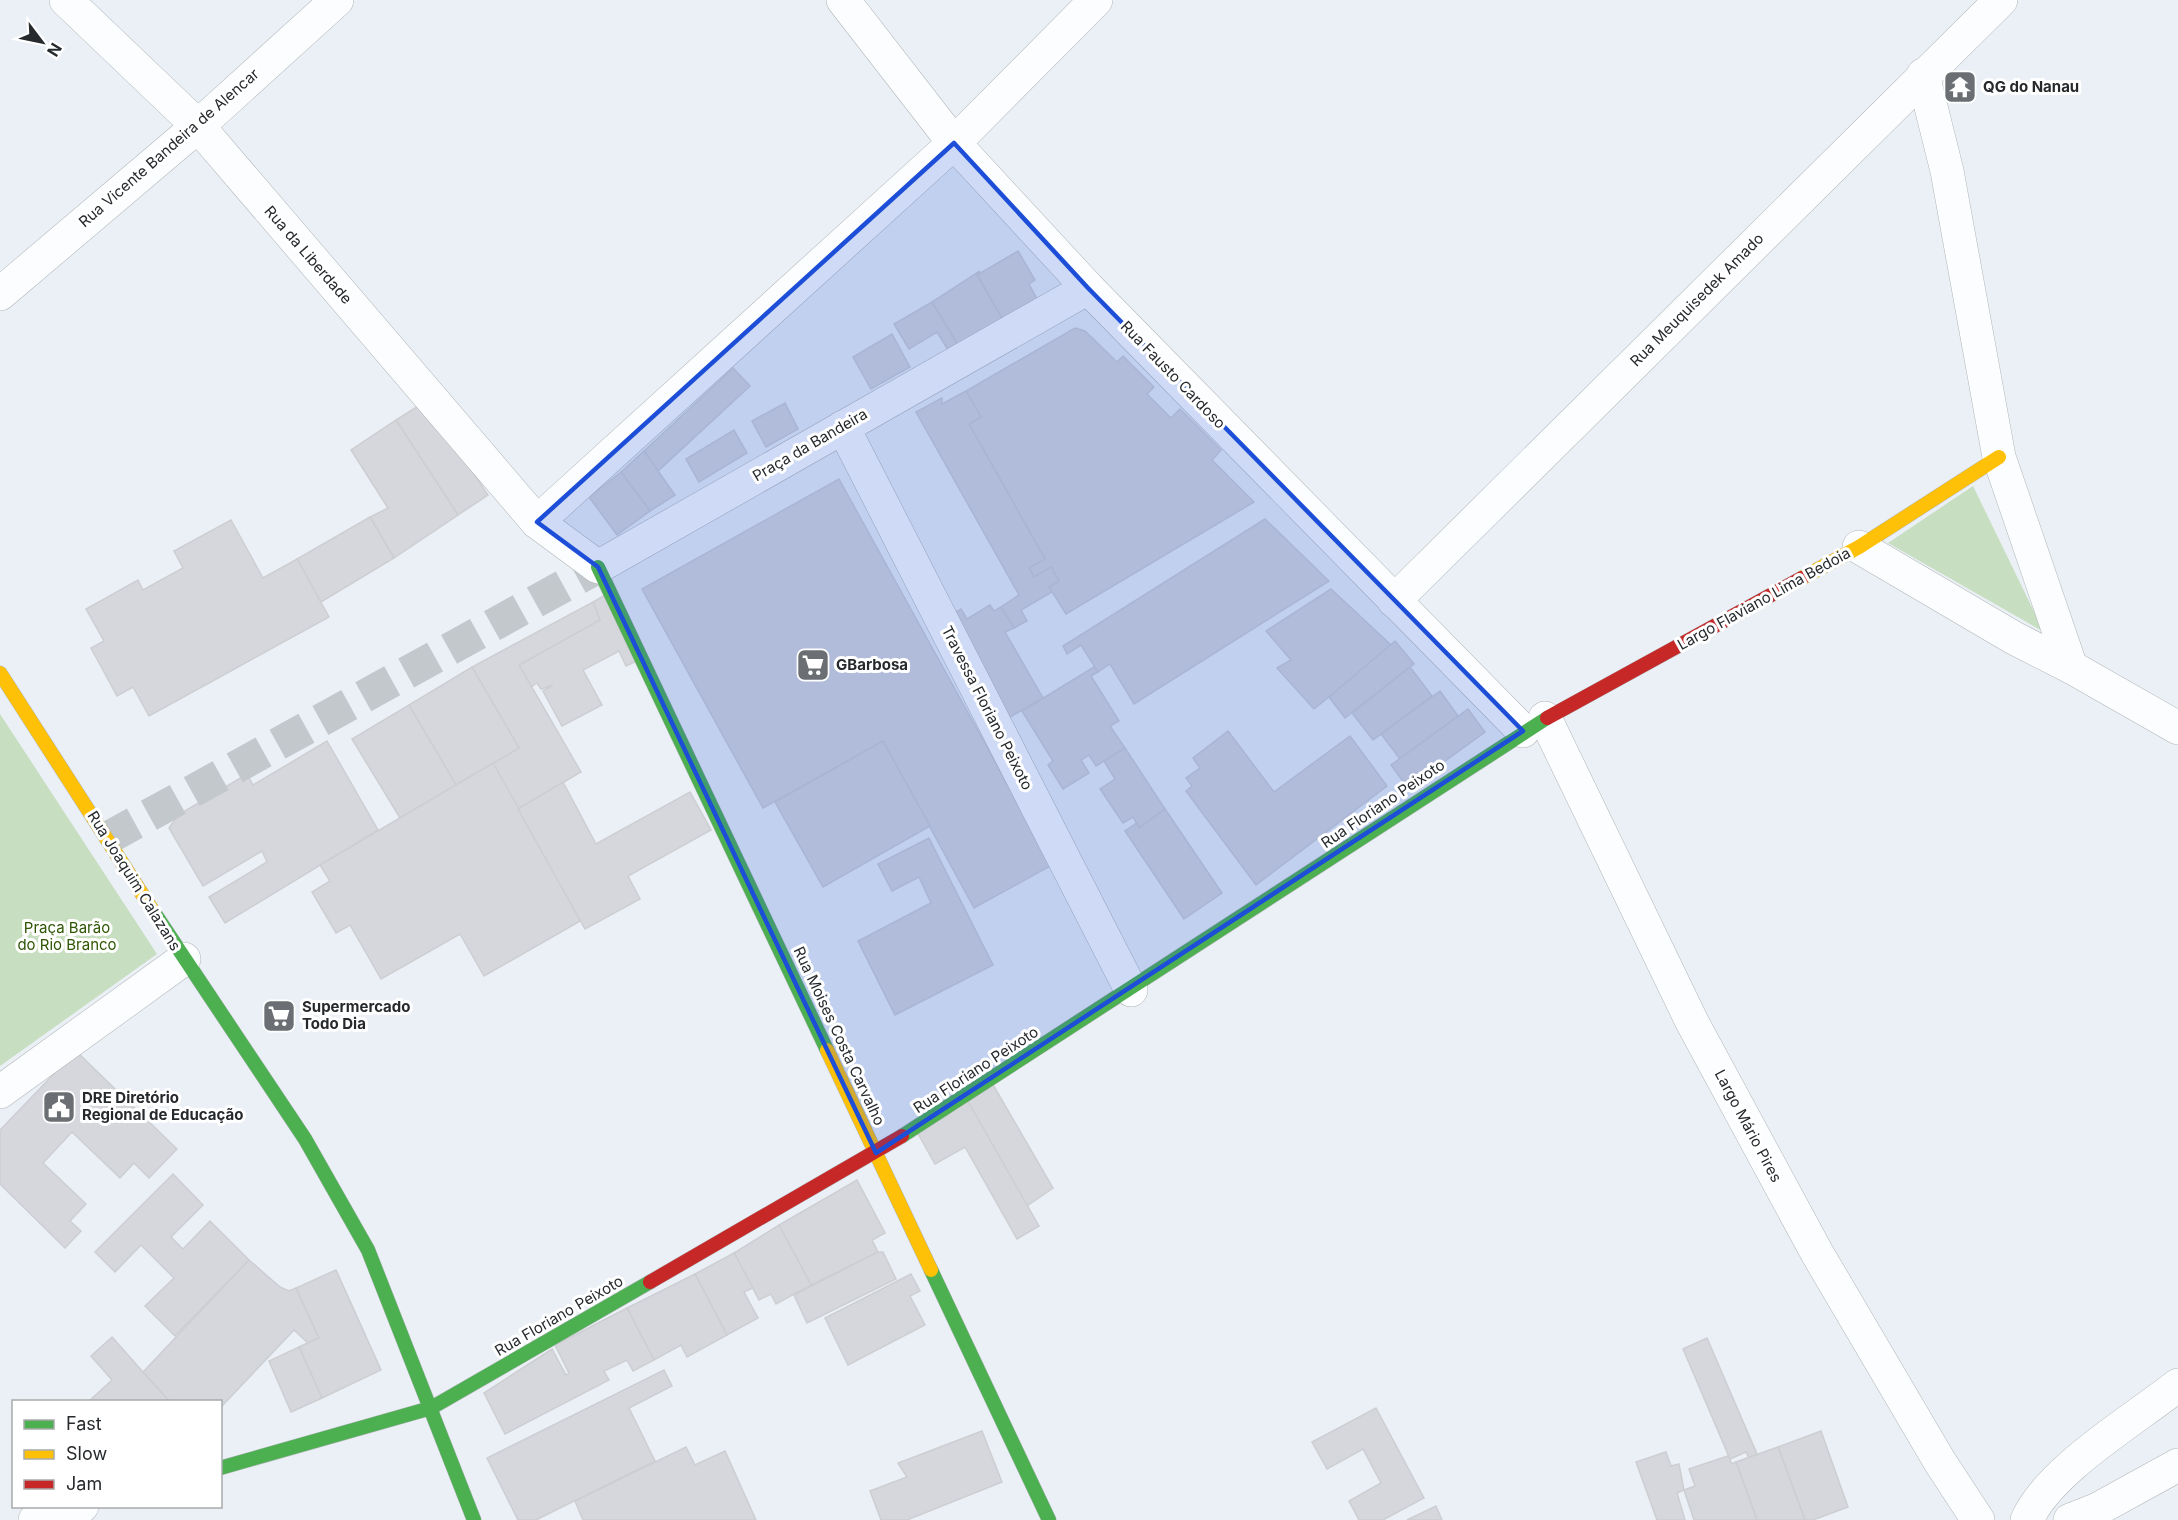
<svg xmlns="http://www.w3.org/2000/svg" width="2178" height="1520" font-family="Inter,sans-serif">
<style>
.green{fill:#c8dec0}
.building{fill:#d6d7dc;stroke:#cdced2;stroke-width:1.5}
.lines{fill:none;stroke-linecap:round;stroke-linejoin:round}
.street-tunnel{stroke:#c3c8cd;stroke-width:33;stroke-dasharray:33 16;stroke-linecap:butt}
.street-casing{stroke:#b1b6b9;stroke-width:34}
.fast-casing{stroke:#b1b6b9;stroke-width:15}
.slow-casing{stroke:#b1b6b9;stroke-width:15}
.jam-casing{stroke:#b1b6b9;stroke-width:15}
.street{stroke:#fcfdfe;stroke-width:33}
.fast{stroke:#4caf50;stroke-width:14}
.slow{stroke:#ffc107;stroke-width:14}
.jam{stroke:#c62828;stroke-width:14}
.marked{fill:#1d4ed8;fill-opacity:0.2;stroke:#1d4ed8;stroke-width:4.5;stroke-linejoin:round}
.labels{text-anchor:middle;stroke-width:6;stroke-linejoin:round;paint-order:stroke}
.poi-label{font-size:15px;font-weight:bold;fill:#262a2d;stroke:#fff;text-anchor:start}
.street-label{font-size:15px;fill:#262a2d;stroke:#fff}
.park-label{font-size:15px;fill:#2f5604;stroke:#fff}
</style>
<rect width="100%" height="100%" fill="#eaf0f5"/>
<g class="green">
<polygon points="1973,486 2044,632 1888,543"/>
<polygon points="0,714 157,954 0,1066"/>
</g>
<g class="building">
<polygon points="1018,251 1035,280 1029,284 1037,299 1003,320 977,275"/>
<polygon points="980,271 977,275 1003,320 958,345 932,302"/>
<polygon points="932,302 958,345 948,350 937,332 909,349 894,324"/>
<polygon points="1075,328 1085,331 1117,362 1123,356 1154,387 1147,394 1171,418 1180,409 1221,450 1212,460 1254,502 1066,614 1049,587 1059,581 1051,567 1034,577 1029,568 1045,559 969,424 981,417 966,391"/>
<polygon points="892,334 910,367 871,389 853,357"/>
<polygon points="733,368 750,386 658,471 644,451"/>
<polygon points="966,391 981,417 969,424 1045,559 1029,568 1034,577 1051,567 1059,581 1049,587 1052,592 1021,610 1027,621 1014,628 1001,607 1019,595 916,412 942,398 942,404"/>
<polygon points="426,401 488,495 458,515 396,420"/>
<polygon points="785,403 798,429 766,447 752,421"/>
<polygon points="396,420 458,515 394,558 370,517 388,508 351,450"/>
<polygon points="734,430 747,453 699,482 686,459"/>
<polygon points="644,451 675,495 650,511 621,472"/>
<polygon points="621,472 650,511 617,535 589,497"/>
<polygon points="839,479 1052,865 974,908 883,741 763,808 642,589"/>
<polygon points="370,517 394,558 321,602 297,559"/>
<polygon points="1265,519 1329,581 1134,704 1110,664 1098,672 1081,645 1067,654 1063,646"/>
<polygon points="231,520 263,578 297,559 329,617 149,716 133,687 117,696 91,648 104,641 86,609 138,580 143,590 183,568 174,551"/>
<polygon points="1331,589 1392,646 1314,709 1277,668 1291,660 1266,631"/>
<polygon points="605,595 639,660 626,666 619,651 583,670 602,705 562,726 543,691 553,685 541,689 537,683 531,687 519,665 600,620 593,602"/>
<polygon points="593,602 600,620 519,665 581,772 518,809 493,763 519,748 472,667"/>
<polygon points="990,605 994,611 1001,607 1014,628 1005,632 1043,698 1005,720 946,618 961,609 967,619"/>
<polygon points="1395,641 1414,664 1345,718 1329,697"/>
<polygon points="472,667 519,748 456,785 409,705"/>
<polygon points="1094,667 1098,672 1091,676 1119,721 1110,726 1125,748 1096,766 1089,755 1081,760 1089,773 1063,789 1048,765 1053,761 1022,711"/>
<polygon points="1410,667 1432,696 1373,740 1352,713"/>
<polygon points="1440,691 1458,716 1400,759 1381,734"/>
<polygon points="409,705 456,785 400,818 352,739"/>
<polygon points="1468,709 1485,732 1408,788 1391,765"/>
<polygon points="1228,731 1274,792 1350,736 1387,786 1256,885 1186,791 1192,786 1186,778 1200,768 1193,758"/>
<polygon points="327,741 378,830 225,923 209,897 267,862 262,851 203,886 169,828 178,815 247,774 253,785"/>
<polygon points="883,741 930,826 823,887 775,802"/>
<polygon points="1125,748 1165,809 1139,828 1133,817 1123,823 1100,789 1115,779 1104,761"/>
<polygon points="493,763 582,920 484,976 460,934 381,979 350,925 336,933 312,892 330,881 320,865"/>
<polygon points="563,782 596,844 690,792 711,830 628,876 640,899 585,929 518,809"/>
<polygon points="1165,809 1222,893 1184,919 1125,831 1137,823 1139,828"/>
<polygon points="929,838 993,965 895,1015 858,941 931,903 919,877 892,891 878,864"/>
<polygon points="76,1051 177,1149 149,1178 134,1163 120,1178 72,1132 43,1163 86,1204 70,1221 81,1231 65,1248 0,1184 0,1130"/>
<polygon points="992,1083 1053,1188 1027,1206 967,1100"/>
<polygon points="967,1100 1039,1226 1017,1239 965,1147 935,1164 916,1130"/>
<polygon points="173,1174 203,1205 171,1237 183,1249 210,1221 249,1260 175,1336 145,1306 174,1278 141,1245 115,1272 95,1252"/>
<polygon points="857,1180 885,1233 872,1240 878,1252 811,1285 779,1225"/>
<polygon points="779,1225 811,1285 776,1304 771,1294 759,1300 734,1253"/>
<polygon points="878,1252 883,1252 896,1279 807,1323 794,1295"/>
<polygon points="734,1253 753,1288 744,1292 758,1318 727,1335 695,1274"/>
<polygon points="249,1260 280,1287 289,1291 296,1288 319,1338 308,1343 294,1330 220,1408 220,1402 170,1402 143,1372"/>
<polygon points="336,1270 381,1370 322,1398 299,1347 319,1338 296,1288"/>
<polygon points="695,1274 727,1335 687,1357 681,1345 654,1360 627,1308"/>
<polygon points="911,1274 920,1291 910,1296 925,1325 848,1365 825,1318"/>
<polygon points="627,1308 654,1360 633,1371 627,1360 604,1371 609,1380 505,1434 484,1393 552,1349 566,1375 569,1373 555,1345"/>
<polygon points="112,1337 143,1372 170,1402 88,1402 112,1380 91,1356"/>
<polygon points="1707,1338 1757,1454 1749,1458 1746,1452 1730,1459 1683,1349"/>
<polygon points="299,1347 322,1398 291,1412 269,1361"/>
<polygon points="664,1370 672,1386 629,1408 655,1461 536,1520 518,1520 487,1458"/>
<polygon points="1376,1408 1424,1498 1383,1520 1359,1520 1349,1501 1381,1483 1363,1449 1327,1469 1312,1442"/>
<polygon points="982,1431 1002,1482 907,1520 881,1520 870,1491 907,1477 898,1463"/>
<polygon points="1821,1431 1848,1507 1813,1520 1805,1520 1778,1447"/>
<polygon points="686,1447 695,1465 725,1451 756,1520 583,1520 575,1501"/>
<polygon points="1778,1447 1805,1520 1757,1520 1736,1462"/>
<polygon points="1666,1452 1671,1466 1679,1464 1684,1490 1677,1493 1685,1520 1657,1520 1636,1462"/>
<polygon points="1728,1456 1732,1464 1736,1462 1757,1520 1694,1520 1684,1490 1695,1486 1689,1469"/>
<polygon points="1436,1506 1442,1520 1407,1520"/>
</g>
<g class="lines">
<polyline class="street-tunnel" points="106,839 598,567"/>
<defs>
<g id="street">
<polyline points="66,0 198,126 537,522 598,567 1088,288"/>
<polyline points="843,0 954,143 1088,288 1523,731"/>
<polyline points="1923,75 1947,171 1999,457 2071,667 2178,728"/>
<polyline points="0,294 198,126 337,0"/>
<polyline points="843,427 1131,990"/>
<polyline points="537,522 954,143 1096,0"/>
<polyline points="1859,547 2014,638 2071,667"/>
<polyline points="1394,601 2001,0"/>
<polyline points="1545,718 1692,1022 1817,1253 1940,1462 1978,1520"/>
<polyline points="0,1092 184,959"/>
<polyline points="35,1520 82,1506"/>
<path d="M2027,1520c22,-50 107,-100 151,-135"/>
<polyline points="2070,1520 2098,1509 2178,1465"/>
</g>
<g id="fast">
<polyline points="598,567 827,1050"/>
<polyline points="153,911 305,1139 368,1250 474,1520"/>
<polyline points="902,1136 1547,718"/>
<polyline points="931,1270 1049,1520"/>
<polyline points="220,1468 431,1408 650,1282"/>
</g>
<g id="slow">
<polyline points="1802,578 1859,547 1999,457"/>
<polyline points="0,673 153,911"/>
<polyline points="827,1050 931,1270"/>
</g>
<g id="jam">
<polyline points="1547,718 1802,578"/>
<polyline points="650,1282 902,1136"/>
</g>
</defs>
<use href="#street" class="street-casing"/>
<use href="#fast" class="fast-casing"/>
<use href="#slow" class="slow-casing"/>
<use href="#jam" class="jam-casing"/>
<use href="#street" class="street"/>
<use href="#fast" class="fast"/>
<use href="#slow" class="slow"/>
<use href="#jam" class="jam"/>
</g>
<path class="marked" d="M954,143l134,145 435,443 -647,422 -278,-586 -61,-45z"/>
<defs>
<symbol id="temple-square" viewBox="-11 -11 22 22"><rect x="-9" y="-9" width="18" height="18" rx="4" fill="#6b6f73" stroke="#fff"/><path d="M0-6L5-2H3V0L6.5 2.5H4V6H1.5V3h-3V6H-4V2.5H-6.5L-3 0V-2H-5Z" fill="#fff"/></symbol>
<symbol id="supermarket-square" viewBox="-11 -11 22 22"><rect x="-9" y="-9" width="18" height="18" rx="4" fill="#6b6f73" stroke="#fff"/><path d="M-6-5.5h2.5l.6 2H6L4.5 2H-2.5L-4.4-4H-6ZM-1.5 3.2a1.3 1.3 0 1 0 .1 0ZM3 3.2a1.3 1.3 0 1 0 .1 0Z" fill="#fff"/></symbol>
<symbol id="civic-square" viewBox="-11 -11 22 22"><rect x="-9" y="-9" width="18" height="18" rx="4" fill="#6b6f73" stroke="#fff"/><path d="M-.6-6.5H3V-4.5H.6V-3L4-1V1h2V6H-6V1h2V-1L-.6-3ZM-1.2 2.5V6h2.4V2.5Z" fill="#fff"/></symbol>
</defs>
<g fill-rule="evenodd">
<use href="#temple-square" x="1941" y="68" width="38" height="38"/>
<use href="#supermarket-square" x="794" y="646" width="38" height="38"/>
<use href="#supermarket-square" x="260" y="997" width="38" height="38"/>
<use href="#civic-square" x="40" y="1088" width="38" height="38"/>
</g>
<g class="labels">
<g class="poi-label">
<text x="1983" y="92">QG do Nanau</text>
<text x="836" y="670">GBarbosa</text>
<text x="302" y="1012">Supermercado<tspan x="302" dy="17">Todo Dia</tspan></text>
<text x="82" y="1103">DRE Diretório<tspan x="82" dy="17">Regional de Educação</tspan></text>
</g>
<g class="street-label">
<text transform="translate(169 148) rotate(-41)" y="5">Rua Vicente Bandeira de Alencar</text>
<text transform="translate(308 255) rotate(49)" y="5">Rua da Liberdade</text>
<text transform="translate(1697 300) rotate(-45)" y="5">Rua Meuquisedek Amado</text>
<text transform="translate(1173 375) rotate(46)" y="5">Rua Fausto Cardoso</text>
<text transform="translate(810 445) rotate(-30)" y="5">Praça da Bandeira</text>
<text transform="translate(1764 599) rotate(-29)" y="5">Largo Flaviano Lima Bedoia</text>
<text transform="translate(987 708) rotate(63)" y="5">Travessa Floriano Peixoto</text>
<text transform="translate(1383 804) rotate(-34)" y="5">Rua Floriano Peixoto</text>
<text transform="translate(134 881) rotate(58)" y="5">Rua Joaquim Calazans</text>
<text transform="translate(839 1036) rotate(65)" y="5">Rua Moises Costa Carvalho</text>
<text transform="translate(976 1070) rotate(-33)" y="5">Rua Floriano Peixoto</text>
<text transform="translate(1748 1126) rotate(62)" y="5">Largo Mário Pires</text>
<text transform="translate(559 1316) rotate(-30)" y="5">Rua Floriano Peixoto</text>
</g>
<g class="park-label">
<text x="67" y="933">Praça Barão<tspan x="67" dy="17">do Rio Branco</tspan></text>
</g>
</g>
<rect x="12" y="1400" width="210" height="108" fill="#ffffff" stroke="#a8aaab" stroke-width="1.5"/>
<rect x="24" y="1420" width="30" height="9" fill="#4caf50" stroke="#a8aaab" stroke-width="1.5"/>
<text x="66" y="1430" font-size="18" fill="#262a2d">Fast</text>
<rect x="24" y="1450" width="30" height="9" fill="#ffc107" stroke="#a8aaab" stroke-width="1.5"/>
<text x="66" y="1460" font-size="18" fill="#262a2d">Slow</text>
<rect x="24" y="1480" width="30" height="9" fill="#c62828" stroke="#a8aaab" stroke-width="1.5"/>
<text x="66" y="1490" font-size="18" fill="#262a2d">Jam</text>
<g transform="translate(42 42) rotate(122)" stroke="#ffffff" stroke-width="4.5" paint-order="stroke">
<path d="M0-4.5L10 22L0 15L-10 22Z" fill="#262a2d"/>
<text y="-9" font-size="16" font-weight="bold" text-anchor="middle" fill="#262a2d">N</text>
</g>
</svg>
